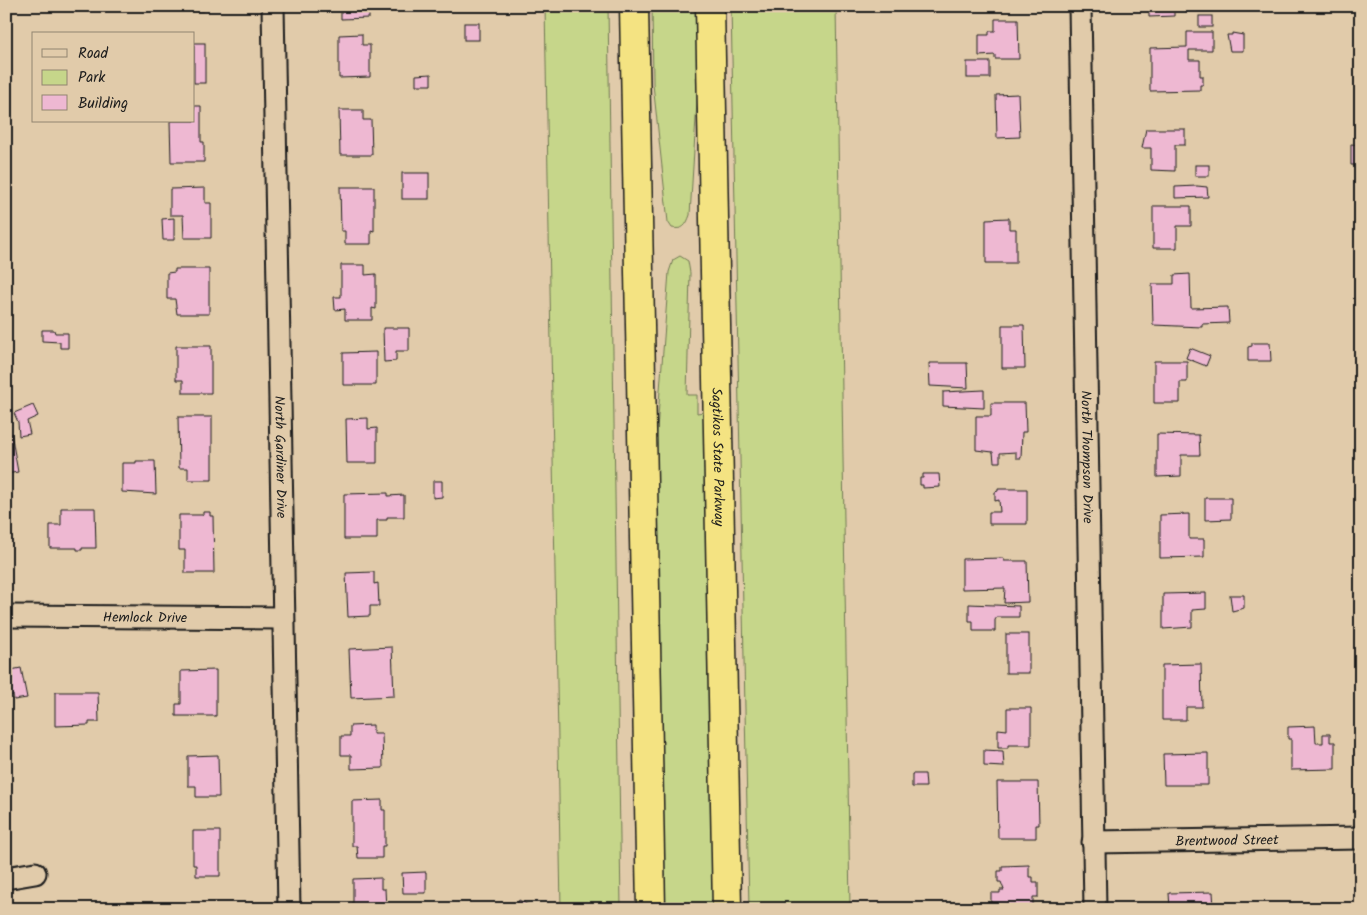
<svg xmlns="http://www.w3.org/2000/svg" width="1367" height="915" font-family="Kalam,sans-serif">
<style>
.green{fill:#c6d68a;stroke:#717953}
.building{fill:#eeb8d2;stroke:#1c1c1c}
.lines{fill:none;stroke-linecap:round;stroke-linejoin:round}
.minor-casing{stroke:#1c1c1c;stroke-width:25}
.motorway-casing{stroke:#1c1c1c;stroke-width:31}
.minor{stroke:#e1cbaa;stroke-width:21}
.motorway{stroke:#f4e382;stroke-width:28}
.labels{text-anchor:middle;stroke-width:4;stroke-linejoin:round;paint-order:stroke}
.street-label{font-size:14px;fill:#1c1c1c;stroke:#e1cbaa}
</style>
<rect width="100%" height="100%" fill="#e1cbaa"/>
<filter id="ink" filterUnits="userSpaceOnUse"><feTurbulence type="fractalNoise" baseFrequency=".02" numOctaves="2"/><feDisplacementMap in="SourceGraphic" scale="10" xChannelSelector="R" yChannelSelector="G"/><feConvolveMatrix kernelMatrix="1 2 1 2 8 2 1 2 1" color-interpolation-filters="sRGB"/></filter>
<g filter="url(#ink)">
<g class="green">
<polygon points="545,6 608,6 621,909 561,909"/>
<path d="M652,6h46l1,63 -9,146c-4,11 -7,15 -18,13l-4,-6 -15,-138z"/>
<polygon points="731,6 836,6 850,909 749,909"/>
<polygon points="680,256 688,261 690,273 687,395 697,395 697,413 704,412 714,909 665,909 656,443 669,272 673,260"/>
</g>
<g class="building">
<polygon points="175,6 210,6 210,8 204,8 204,11 175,11"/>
<polygon points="341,6 369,6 369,18 341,19"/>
<polygon points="1149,6 1174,6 1174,16 1149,17"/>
<rect x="1199" y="16" width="13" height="11"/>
<polygon points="995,19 1018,19 1019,59 995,59 995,55 979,56 979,35 989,35 989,31 995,31"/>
<rect x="464" y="23" width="15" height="17"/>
<polygon points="1187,32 1212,32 1212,50 1189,50 1189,60 1200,60 1200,76 1203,76 1203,85 1200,85 1200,90 1150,91 1150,48 1187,47"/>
<polygon points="1232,33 1243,35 1243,51 1230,51 1227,35 1232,35"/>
<polygon points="362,34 362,45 370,45 370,77 339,78 339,35"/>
<rect x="194" y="43" width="11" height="40"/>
<rect x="967" y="62" width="23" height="16"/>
<polygon points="431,74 431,85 416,85 416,75"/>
<polygon points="1018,94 1020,137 997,138 996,95"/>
<polygon points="194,106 201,106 201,142 204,142 204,162 171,162 170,121 194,121"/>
<polygon points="339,110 363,110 363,120 371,120 372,155 340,155"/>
<polygon points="1146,129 1185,129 1185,145 1175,145 1175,171 1151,170 1151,148 1142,148"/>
<polygon points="1351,144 1361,145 1361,165 1351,165"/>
<rect x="1195" y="165" width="14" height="11"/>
<rect x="402" y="173" width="27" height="26"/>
<polygon points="1197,186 1207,187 1208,197 1175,198 1175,187"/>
<polygon points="340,187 374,187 374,231 371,230 371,244 345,244 345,231 341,231"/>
<polygon points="205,188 205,203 211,203 211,238 184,238 183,215 170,215 170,189"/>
<polygon points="1153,206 1191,206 1191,226 1177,226 1177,248 1153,248"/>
<polygon points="174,218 174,240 163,240 162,219"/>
<polygon points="1009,218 1009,229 1016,229 1016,263 986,263 986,219"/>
<polygon points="341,265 365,265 365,275 376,274 376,309 372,308 372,320 345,320 345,309 335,310 334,297 341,297"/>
<polygon points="175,269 209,269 209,314 177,314 175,299 167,299 167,273 175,272"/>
<polygon points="1190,274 1191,308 1228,307 1229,323 1202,324 1202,327 1153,325 1152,284 1174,284 1174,275"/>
<polygon points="1002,325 1024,325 1025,368 1002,368"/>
<polygon points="383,328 409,328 409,351 396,351 396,361 384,362"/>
<polygon points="42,330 54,330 55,333 68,333 68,348 60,348 60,342 42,341"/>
<polygon points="1252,343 1270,343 1271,361 1248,361 1248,347 1252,346"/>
<polygon points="176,346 211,346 211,393 183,393 183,380 176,380"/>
<polygon points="1190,348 1210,356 1206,366 1186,358"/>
<polygon points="376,352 376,385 343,385 343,353"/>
<polygon points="1154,361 1187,361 1187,382 1180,382 1180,403 1154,403"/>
<polygon points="929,363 967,363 968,388 930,386"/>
<polygon points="984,390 984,408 943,406 943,392"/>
<polygon points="991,403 1025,403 1026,432 1022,432 1021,458 1016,458 1016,452 1000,453 1000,462 994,462 993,452 976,450 976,416 991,416"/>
<polygon points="33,405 38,416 27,421 30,434 19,436 18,422 14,413"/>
<polygon points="178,417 212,417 212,480 188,480 188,468 179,468"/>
<polygon points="368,418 368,429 377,428 377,463 347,463 346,419"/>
<polygon points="11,433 18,472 6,474 6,434"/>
<polygon points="1157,434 1199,435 1200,455 1181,455 1181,476 1157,477"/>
<polygon points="136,461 155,461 156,494 122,492 122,463 136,463"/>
<polygon points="923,474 939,474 940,487 923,488 923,485 920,485 920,478 923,478"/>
<polygon points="433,481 442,481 442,497 433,498"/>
<polygon points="998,489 1027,489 1027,524 989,524 989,512 1000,512 999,500 995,501 995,492 998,491"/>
<polygon points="388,493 388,496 404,495 404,517 387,517 387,520 377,520 377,539 344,539 344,494"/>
<polygon points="1205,498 1231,498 1231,519 1205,520"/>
<polygon points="61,508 95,508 96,548 82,548 82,550 77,550 77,548 50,548 50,525 61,525"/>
<polygon points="203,512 210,512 210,516 213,516 214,573 185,573 185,550 179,550 179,515 203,515"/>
<polygon points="1189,514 1189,539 1204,539 1204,557 1160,558 1160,515"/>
<polygon points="1004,558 1004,561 1027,561 1028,602 1004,603 1005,588 962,589 962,559"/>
<polygon points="374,572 374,584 378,583 379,606 370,606 370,616 348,617 346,573"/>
<polygon points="1206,593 1206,609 1192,610 1192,627 1163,629 1163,594"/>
<polygon points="1230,595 1244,595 1244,608 1232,611"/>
<polygon points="969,604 1019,606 1019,617 997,617 995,620 995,631 973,631 973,621 969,621"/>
<rect x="1006" y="634" width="23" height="39"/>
<polygon points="392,647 394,696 351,698 349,649"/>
<polygon points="1201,664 1202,707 1186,707 1186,720 1162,720 1162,665"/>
<polygon points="21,668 27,698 14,700 13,695 6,696 6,671"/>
<polygon points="216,670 216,716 176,716 176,704 181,704 181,671"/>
<polygon points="55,692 98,692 99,722 89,722 89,725 55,726"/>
<polygon points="1007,708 1031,708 1031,745 1008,745 1008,748 998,748 998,729 1007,730"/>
<polygon points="373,725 373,734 382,734 383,768 351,769 351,755 341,755 341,736 350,736 350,726"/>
<polygon points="1315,726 1316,743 1323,743 1323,734 1330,734 1330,742 1335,742 1335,769 1291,770 1291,739 1288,739 1288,727"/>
<polygon points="984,750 1003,751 1004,767 984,766"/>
<polygon points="1208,753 1208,785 1164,785 1163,754"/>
<polygon points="218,755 219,797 196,797 196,786 188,786 188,756"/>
<polygon points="912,774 925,774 926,787 912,787"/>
<polygon points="997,782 1038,782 1039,825 1036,825 1036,838 998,838"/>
<polygon points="382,800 382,810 385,810 385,846 382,846 382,858 358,858 357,846 352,846 352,801"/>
<polygon points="193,831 220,831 220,876 196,876 196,865 193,865"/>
<polygon points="1029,865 1029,877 1033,877 1033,882 1038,882 1038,897 1033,897 1033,909 991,909 991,893 1000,893 1000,890 1004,890 1001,882 998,882 998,871 1002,871 1002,866"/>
<polygon points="426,872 426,893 403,893 402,873"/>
<polygon points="381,878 381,889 385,889 386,909 353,909 353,879"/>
<polygon points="1213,892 1214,909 1170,909 1169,893"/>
<polygon points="519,900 530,906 529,909 515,909"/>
</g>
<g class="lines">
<defs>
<g id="minor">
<path id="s1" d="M273,6l16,903"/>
<path id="s2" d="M1080,6l15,903"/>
<path id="s3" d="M6,616l277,2"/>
<path id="s4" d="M1093,842l268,-4"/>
<polyline points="6,878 35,873"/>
</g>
<g id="motorway">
<polyline points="634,6 651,909"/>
<path id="s5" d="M710,6l17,903"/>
</g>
</defs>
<use href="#minor" class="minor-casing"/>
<use href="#motorway" class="motorway-casing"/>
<use href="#minor" class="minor"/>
<use href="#motorway" class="motorway"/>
</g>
</g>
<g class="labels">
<g class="street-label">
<text dy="5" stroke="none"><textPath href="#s1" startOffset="451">North Gardiner Drive</textPath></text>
<text dy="5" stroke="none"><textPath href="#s2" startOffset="451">North Thompson Drive</textPath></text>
<text dy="5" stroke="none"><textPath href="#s5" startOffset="451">Sagtikos State Parkway</textPath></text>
<text dy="5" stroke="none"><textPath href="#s3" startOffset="139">Hemlock Drive</textPath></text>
<text dy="5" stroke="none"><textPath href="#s4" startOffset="134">Brentwood Street</textPath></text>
</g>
</g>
<rect width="1367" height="915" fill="none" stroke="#e1cbaa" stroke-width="25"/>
<rect x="12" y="12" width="1342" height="890" fill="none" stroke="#1c1c1c" stroke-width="2" filter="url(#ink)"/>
<rect x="32" y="32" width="162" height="90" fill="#e1cbaa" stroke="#928571"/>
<rect x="42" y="49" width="25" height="8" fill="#e1cbaa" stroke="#928571"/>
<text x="78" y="58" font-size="15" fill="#1c1c1c">Road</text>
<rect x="42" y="70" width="25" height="15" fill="#c6d68a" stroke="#928571"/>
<text x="78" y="82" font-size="15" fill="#1c1c1c">Park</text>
<rect x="42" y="95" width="25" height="15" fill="#eeb8d2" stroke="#928571"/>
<text x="78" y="108" font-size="15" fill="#1c1c1c">Building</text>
</svg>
